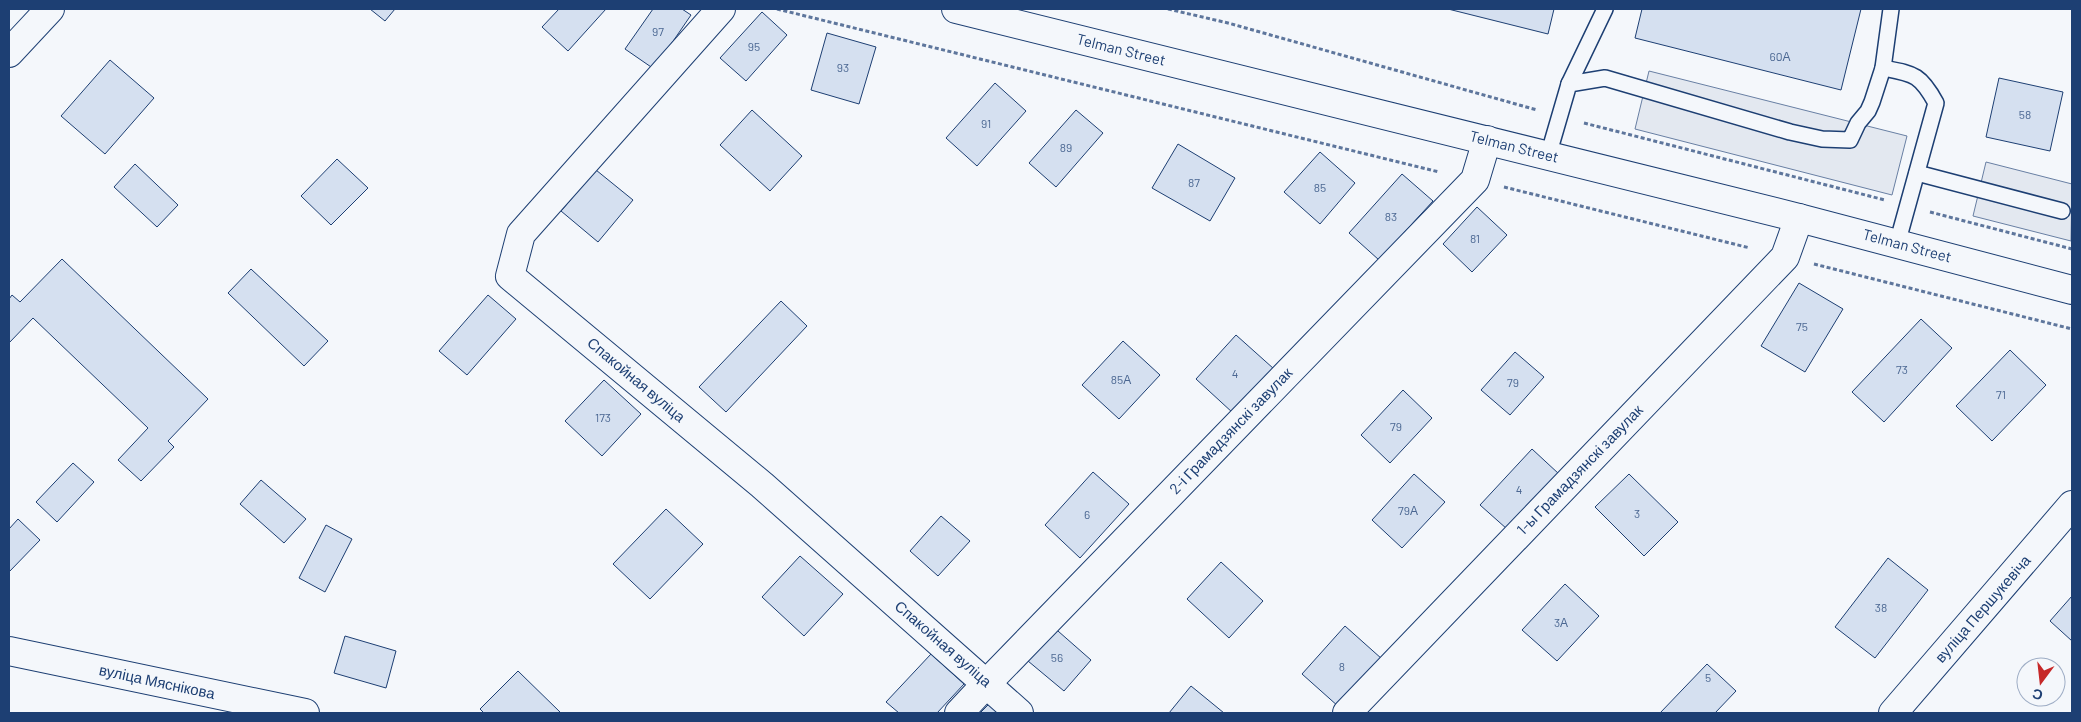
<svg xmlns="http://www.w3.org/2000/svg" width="2081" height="722" font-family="Barlow,sans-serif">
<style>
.parking{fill:#e3e8f0;stroke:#687fa3}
.building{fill:#d5e0f0;stroke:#1d3f73}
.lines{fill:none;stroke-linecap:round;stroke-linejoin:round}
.lane-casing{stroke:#1d3f73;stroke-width:18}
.street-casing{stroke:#1d3f73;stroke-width:30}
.secondary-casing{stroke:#1d3f73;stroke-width:30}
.path{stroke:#5e769c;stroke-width:3;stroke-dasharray:4 2.5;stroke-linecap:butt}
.lane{stroke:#f4f7fb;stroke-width:15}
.street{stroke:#f4f7fb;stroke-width:28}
.secondary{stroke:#f4f7fb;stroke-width:28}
.labels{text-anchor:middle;stroke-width:4;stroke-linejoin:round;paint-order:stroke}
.number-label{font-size:12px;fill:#4b6792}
.street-label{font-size:15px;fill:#1d3f73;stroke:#f4f7fb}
</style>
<rect width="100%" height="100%" fill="#f4f7fb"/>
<g class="parking">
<polygon points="1649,71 1907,136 1892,195 1635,129"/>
<polygon points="1986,162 2072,184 2071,241 1973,216"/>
</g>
<g class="building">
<polygon points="370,9 395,9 385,21"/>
<polygon points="559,9 606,9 568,51 542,27"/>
<polygon points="653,9 682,9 691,15 654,69 625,49"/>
<polygon points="1448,9 1554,9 1548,34"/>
<polygon points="1642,9 1861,9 1841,90 1635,38"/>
<polygon points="762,12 787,35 746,81 720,58"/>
<polygon points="827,33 876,47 859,104 811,90"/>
<polygon points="110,60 154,98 105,154 61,116"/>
<polygon points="1999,78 2063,92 2050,151 1986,137"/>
<polygon points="995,83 1026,111 977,166 946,138"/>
<polygon points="752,110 802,156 770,191 720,145"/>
<polygon points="1076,110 1103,133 1056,187 1029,163"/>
<polygon points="1178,144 1235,178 1210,221 1152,188"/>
<polygon points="1320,152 1355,183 1320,224 1284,192"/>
<polygon points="337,159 368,188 331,225 301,196"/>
<polygon points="135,164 178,205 157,227 114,187"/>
<polygon points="596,170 633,200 598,242 561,211"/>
<polygon points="1402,174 1433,201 1379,260 1349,233"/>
<polygon points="1477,207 1507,235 1472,272 1443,244"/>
<polygon points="62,259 208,399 168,441 174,447 141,481 118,460 148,428 33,318 9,343 9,299 12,295 20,302"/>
<polygon points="251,269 328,341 304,366 228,293"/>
<polygon points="1799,283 1843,309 1805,372 1761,346"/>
<polygon points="488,295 516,319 467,375 439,351"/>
<polygon points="781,301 807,326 726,412 699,387"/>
<polygon points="1921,319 1952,348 1884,422 1852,392"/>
<polygon points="1236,335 1274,369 1233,413 1196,379"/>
<polygon points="1123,341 1160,375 1119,419 1082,385"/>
<polygon points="2010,350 2046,385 1992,441 1956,406"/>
<polygon points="1515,352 1544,377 1510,415 1481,390"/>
<polygon points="604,380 641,414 602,456 565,421"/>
<polygon points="1403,390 1432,418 1390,463 1361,435"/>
<polygon points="1532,449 1559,474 1507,529 1480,505"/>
<polygon points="73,463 94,482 57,522 36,502"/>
<polygon points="1093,472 1129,504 1080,558 1045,525"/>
<polygon points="1414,474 1445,502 1402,548 1372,520"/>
<polygon points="1629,474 1678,522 1644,556 1595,507"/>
<polygon points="261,480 306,519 284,543 240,504"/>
<polygon points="666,509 703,544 650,599 613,564"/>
<polygon points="941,516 970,541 938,576 910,551"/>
<polygon points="18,519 40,540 9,572 9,529"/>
<polygon points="326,525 352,539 325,592 299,578"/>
<polygon points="800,556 843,594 804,636 762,597"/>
<polygon points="1888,558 1928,590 1875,658 1835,627"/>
<polygon points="1221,562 1263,601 1229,638 1187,599"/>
<polygon points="1565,584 1599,616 1557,661 1522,630"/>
<polygon points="2072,596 2072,641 2050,621"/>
<polygon points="1050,624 1091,660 1064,691 1022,656"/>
<polygon points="1345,626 1382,659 1339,707 1302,674"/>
<polygon points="345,636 396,651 386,688 334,673"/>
<polygon points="931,654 964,684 937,713 899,713 886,702"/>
<polygon points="1707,664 1736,691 1715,713 1660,713"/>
<polygon points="518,671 560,712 559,713 484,713 480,709"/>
<polygon points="1191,686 1224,713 1169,713"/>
<polygon points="990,703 1002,713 980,713"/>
</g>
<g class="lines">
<defs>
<g id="lane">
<path d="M1883,68c31,6 37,6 53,35l-39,141"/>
<polyline points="1569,84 1605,9"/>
<polyline points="1548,156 1569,84 1605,78 1790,132 1822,139 1850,140 1858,123 1868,111 1872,102 1883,68 1891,9"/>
<polyline points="1917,173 2062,211"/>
</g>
<g id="street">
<polyline points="721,9 521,234 510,276 762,485 1019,713"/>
<polyline points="9,53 50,9"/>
<polyline points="9,651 305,713"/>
<polyline points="959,713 987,683 1475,180 1487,140"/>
<polyline points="1347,713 1785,257 1799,218"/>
</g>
<g id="secondary">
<polyline points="956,9 1799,218 2072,290"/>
<polyline points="1893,713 2072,505"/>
</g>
</defs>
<use href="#lane" class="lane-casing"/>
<use href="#street" class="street-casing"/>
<use href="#secondary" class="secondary-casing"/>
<g class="path">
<polyline points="777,9 1439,172"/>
<polyline points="1168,9 1228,23 1537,110"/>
<polyline points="1584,123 1885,200"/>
<polyline points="1504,187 1750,248"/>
<polyline points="1930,212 2072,249"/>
<polyline points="1814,264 2072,329"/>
</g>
<use href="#lane" class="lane"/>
<use href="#street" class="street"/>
<use href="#secondary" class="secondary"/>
</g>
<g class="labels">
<g class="number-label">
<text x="658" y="36">97</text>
<text x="754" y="51">95</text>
<text x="1780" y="61">60А</text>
<text x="843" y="72">93</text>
<text x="2025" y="119">58</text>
<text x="986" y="128">91</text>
<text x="1066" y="152">89</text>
<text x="1194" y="187">87</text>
<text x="1320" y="192">85</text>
<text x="1391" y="221">83</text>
<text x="1475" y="243">81</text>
<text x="1802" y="331">75</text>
<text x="1902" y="374">73</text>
<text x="1235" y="378">4</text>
<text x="1121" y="384">85А</text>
<text x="1513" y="387">79</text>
<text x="2001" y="399">71</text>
<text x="603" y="422">173</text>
<text x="1396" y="431">79</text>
<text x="1519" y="494">4</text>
<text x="1408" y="515">79А</text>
<text x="1637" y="518">3</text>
<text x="1087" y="519">6</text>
<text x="1881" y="612">38</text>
<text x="1561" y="627">3А</text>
<text x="1057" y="662">56</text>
<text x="1342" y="671">8</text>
<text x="1708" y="682">5</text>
</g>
<g class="street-label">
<text transform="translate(1121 50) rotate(14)" y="5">Telman Street</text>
<text transform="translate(1514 147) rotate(14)" y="5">Telman Street</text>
<text transform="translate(1907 246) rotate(15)" y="5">Telman Street</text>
<text transform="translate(636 380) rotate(40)" y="5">Спакойная вуліца</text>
<text transform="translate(1231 431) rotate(-46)" y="5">2-і Грамадзянскі завулак</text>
<text transform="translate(1580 470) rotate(-46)" y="5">1-ы Грамадзянскі завулак</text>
<text transform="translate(1983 609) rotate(-49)" y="5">вуліца Першукевіча</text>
<text transform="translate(943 644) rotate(41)" y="5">Спакойная вуліца</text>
<text transform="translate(157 682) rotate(12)" y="5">вуліца Мяснікова</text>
</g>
</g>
<rect width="2081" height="722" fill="none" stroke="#1d3f73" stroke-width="20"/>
<g transform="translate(2041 682) rotate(195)"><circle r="24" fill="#f4f7fb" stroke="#9eadc5"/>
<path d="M0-4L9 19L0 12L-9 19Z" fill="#c62828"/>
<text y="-8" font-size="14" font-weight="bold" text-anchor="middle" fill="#1d3f73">С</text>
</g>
</svg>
